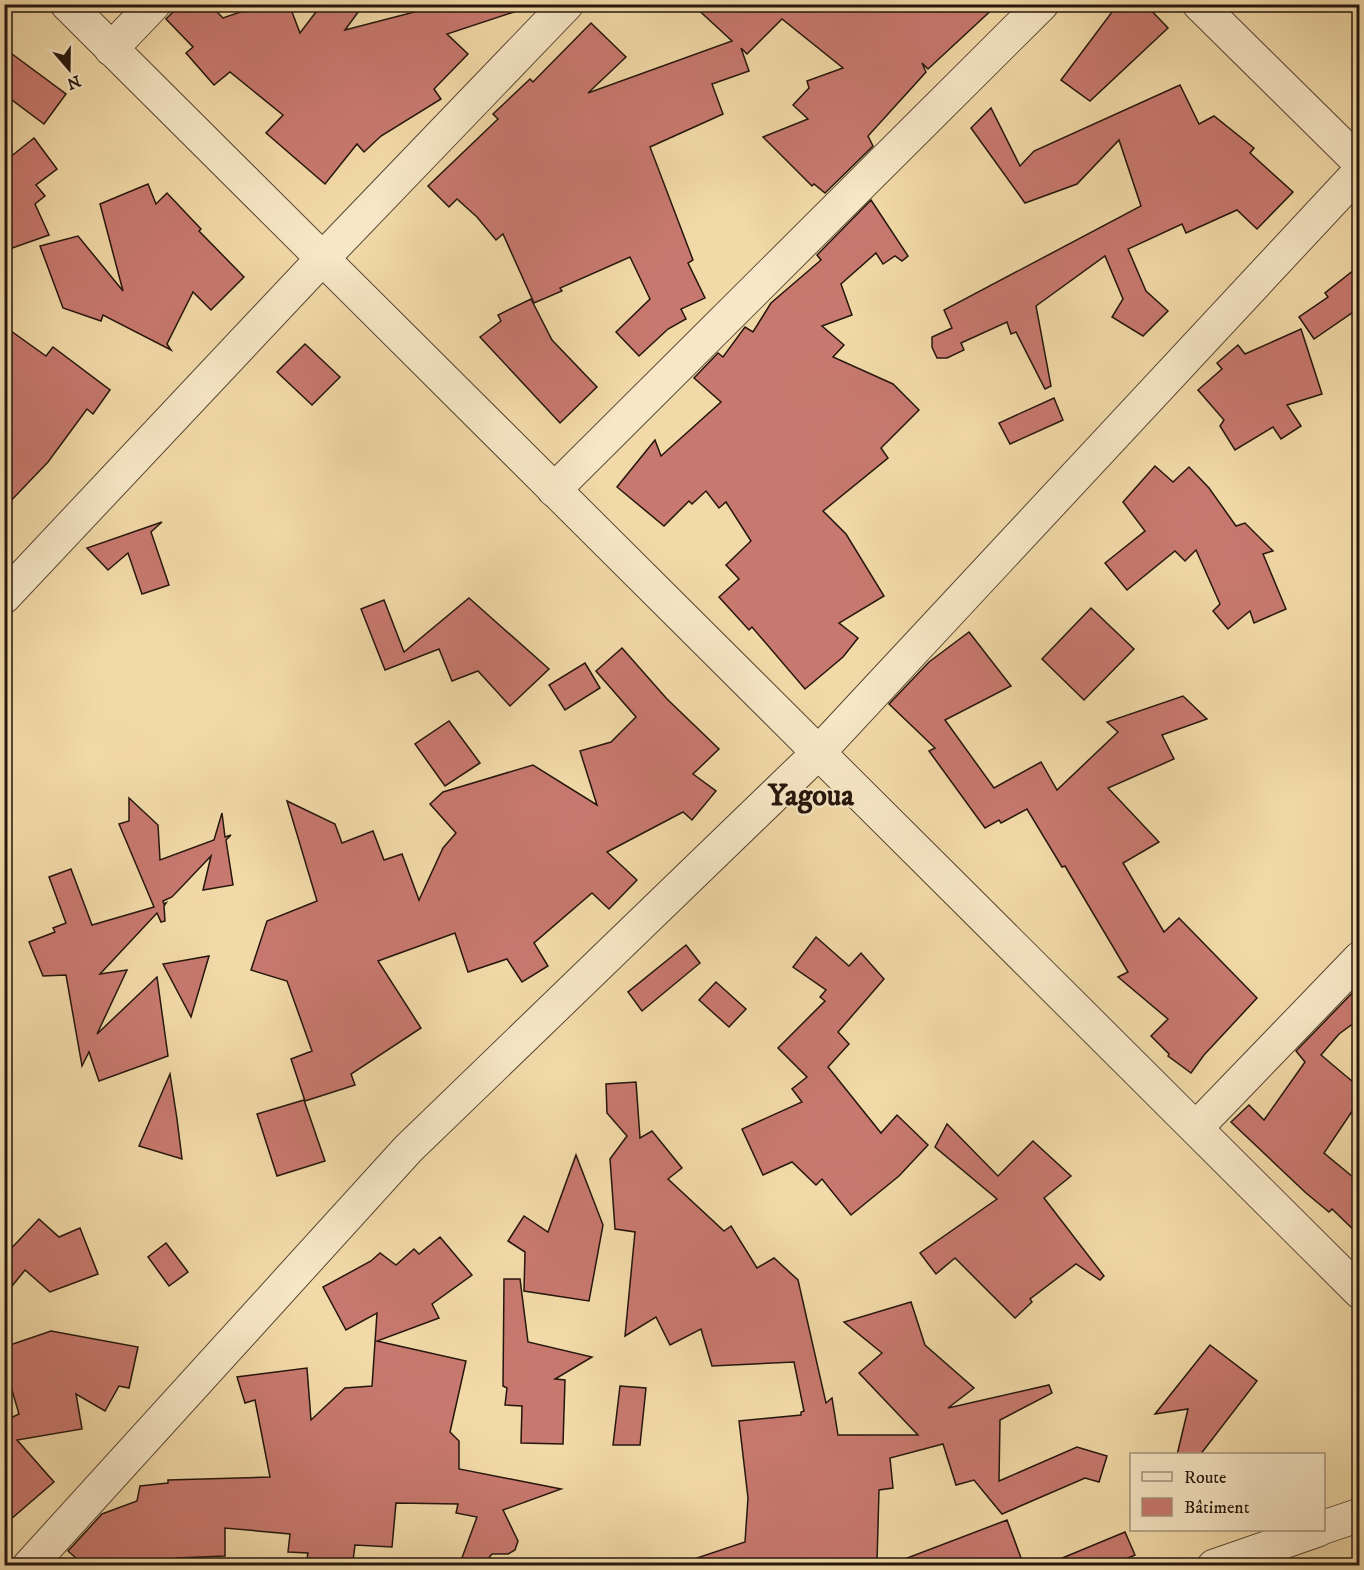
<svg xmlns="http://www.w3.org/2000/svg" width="1364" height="1570" font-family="'IM FELL DW Pica',serif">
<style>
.building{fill:#c8796f;stroke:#25160c;stroke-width:1.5}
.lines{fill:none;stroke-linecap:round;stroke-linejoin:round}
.minor-casing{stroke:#584733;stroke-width:35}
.minor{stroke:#f7e7c6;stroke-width:33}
.labels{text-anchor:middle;stroke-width:4.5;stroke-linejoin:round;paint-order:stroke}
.town-label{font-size:30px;font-weight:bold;fill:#25160c;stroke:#f7e7c6}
</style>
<rect width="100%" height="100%" fill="#f2daa8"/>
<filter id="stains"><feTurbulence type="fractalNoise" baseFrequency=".00333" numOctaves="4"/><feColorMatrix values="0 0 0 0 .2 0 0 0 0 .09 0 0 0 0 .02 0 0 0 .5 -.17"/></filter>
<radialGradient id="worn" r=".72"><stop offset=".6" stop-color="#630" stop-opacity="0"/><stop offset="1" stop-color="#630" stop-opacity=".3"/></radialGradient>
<g class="building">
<polygon points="181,4 209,4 223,18 264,4 289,4 300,33 322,4 364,4 345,30 445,4 522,4 523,9 447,34 468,54 434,89 441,99 381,136 364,152 357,144 325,184 266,133 283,115 230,72 214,85 186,53 193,47 166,19"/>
<polygon points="692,4 998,4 928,69 922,63 926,72 868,136 873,146 825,193 814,184 812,186 763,137 808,119 793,105 809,88 807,81 843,68 782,19 747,54 741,48 749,71 712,84 723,114 650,147 693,260 688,263 705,298 681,309 686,319 668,329 639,356 616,332 650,299 630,257 560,288 562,291 534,303 503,234 496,240 477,217 457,199 449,207 428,186 498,119 493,114 530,79 533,82 591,23 626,57 588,93 732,41"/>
<polygon points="1118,4 1145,4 1168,28 1090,101 1061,80"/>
<polygon points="4,48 66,94 44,124 4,94"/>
<polygon points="1180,85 1199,124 1214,116 1254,148 1250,153 1293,192 1257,229 1237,210 1186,233 1182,224 1128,249 1146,291 1168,311 1143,336 1112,317 1123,299 1105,256 1036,306 1051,386 1045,389 1016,332 1011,334 1007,322 961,343 964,350 947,358 937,358 932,347 932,337 952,328 944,310 1141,206 1119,140 1077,184 1025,203 971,128 991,108 1020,166 1034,151"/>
<polygon points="34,138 57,169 36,185 45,196 35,204 49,235 4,251 4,162"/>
<polygon points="148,184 156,204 167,193 201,229 199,231 244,277 211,310 193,292 167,344 171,350 103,315 101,321 63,308 40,246 78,236 123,291 100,204"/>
<polygon points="871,200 908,256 902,261 895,256 883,264 876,253 841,284 852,315 822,326 844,345 833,357 893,384 919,410 881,448 888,458 823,511 846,534 884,596 839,623 858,638 843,657 805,689 752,627 749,630 719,597 739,579 726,565 751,541 726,502 719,508 706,491 692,504 689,501 664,526 617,487 655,440 661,456 721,402 694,378 718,353 723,357 745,327 753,332 771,303 821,260 817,255"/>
<polygon points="1359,266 1359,308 1314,339 1299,317 1328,297 1325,293"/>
<polygon points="531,299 552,340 597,387 560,423 480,337 501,321 498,315"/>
<polygon points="4,326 46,356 53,347 110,390 93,414 87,409 48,462 4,508"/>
<polygon points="1301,329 1322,394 1287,405 1301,426 1281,439 1273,427 1235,450 1220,426 1224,420 1198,390 1222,369 1217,363 1238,345 1245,354"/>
<polygon points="305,344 340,377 312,405 277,372"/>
<polygon points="1054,398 1063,420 1010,444 999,423"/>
<polygon points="1155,466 1173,482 1189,467 1209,488 1236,526 1245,523 1273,551 1263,554 1286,609 1254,623 1250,611 1228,629 1213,611 1220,604 1196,550 1185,561 1175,551 1127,590 1105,563 1145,531 1123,502"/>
<polygon points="162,522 151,532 169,585 142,594 128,553 108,570 87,548"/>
<polygon points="469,598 549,669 510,706 478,671 452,681 439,649 385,670 361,609 384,600 404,652"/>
<polygon points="1091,608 1134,649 1084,700 1042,659"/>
<polygon points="969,632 1011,686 945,720 994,788 1041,762 1057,790 1118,732 1107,722 1183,696 1207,719 1162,735 1174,759 1108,788 1159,842 1123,863 1164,932 1179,918 1257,998 1204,1055 1191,1073 1168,1056 1169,1054 1151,1036 1168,1019 1118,977 1128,972 1065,866 1062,867 1027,809 1001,823 999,820 985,828 929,751 935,748 889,704 929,662"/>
<polygon points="622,648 667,699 719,749 693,774 716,791 692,820 683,812 607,852 637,880 609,909 592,893 534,943 548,966 522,982 507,959 468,972 455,933 378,961 421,1028 351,1074 355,1085 305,1101 291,1059 312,1051 287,981 251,970 267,921 317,901 287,801 335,824 342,843 373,831 384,860 402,854 419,900 443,848 456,833 430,804 443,792 533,765 597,805 580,751 611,742 636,717 596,671"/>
<polygon points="585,663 600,688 565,710 549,685"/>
<polygon points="449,721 480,763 445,786 415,744"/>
<polygon points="129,798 158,825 160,860 214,840 222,813 225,837 231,835 226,840 233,885 203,890 211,856 172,897 163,901 164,904 166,903 164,906 165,921 161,922 157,913 100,974 127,970 97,1034 157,977 168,1056 99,1081 89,1052 82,1066 66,975 43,976 29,942 55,932 53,928 66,923 49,877 71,869 92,925 154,907 119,824 129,821"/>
<polygon points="816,937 849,966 861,953 884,979 838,1032 849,1044 828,1067 881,1133 897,1115 928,1145 899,1176 851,1215 822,1179 816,1185 792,1162 763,1175 742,1129 802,1102 792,1089 807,1077 778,1048 825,1001 820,997 826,990 793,967"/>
<polygon points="686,945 700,963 642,1011 628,992"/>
<polygon points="209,956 191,1017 163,964"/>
<polygon points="716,982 746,1009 729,1027 699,1000"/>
<polygon points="1359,986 1359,1028 1354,1023 1339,1034 1321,1055 1359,1087 1359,1101 1324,1153 1359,1182 1359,1235 1332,1209 1329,1212 1306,1193 1231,1122 1249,1105 1264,1120 1305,1062 1296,1051"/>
<polygon points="170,1074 177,1119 182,1159 139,1146"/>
<polygon points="636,1082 640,1138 652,1131 682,1168 668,1179 724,1231 731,1226 757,1268 774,1258 798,1280 826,1403 832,1398 838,1435 918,1435 859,1373 882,1353 844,1322 911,1302 925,1345 974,1388 948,1408 1049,1385 1052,1393 1000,1420 999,1481 1077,1447 1107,1456 1099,1482 1085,1478 1002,1514 974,1480 956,1485 943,1444 890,1458 893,1488 879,1490 877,1562 689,1566 688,1561 745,1542 748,1498 739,1421 801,1415 801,1412 804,1411 794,1362 712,1366 701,1329 670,1345 656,1317 625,1336 635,1232 615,1229 610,1159 627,1136 607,1113 606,1084"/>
<polygon points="304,1100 325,1161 277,1176 257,1114"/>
<polygon points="947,1124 998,1176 1033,1141 1071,1176 1044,1198 1104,1276 1100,1280 1076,1264 1030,1299 1032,1302 1015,1318 955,1258 936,1274 920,1253 997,1199 935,1147"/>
<polygon points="576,1155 603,1225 589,1301 524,1291 525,1252 508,1241 524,1216 548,1232"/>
<polygon points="39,1219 59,1237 80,1228 98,1274 50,1292 25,1270 4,1296 4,1256"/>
<polygon points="440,1237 472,1275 432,1304 439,1318 377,1341 466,1361 450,1432 459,1441 459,1469 561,1489 503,1510 518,1541 515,1550 508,1554 492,1554 482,1566 459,1566 477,1517 456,1513 458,1504 396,1503 392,1547 355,1545 353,1561 307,1558 308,1553 288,1552 290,1534 225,1528 225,1556 177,1558 178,1566 85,1566 68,1551 102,1514 137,1501 140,1486 168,1483 168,1480 270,1477 255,1400 245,1403 237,1377 307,1368 311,1420 345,1388 372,1386 377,1313 346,1330 323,1287 371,1261 380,1253 396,1265 414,1249 419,1254"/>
<polygon points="166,1243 188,1272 169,1286 148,1257"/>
<polygon points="504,1279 520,1279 528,1342 592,1357 555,1379 565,1380 563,1444 521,1443 522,1406 505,1405 507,1388 503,1386"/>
<polygon points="51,1331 138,1347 129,1388 119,1386 105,1411 76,1394 82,1429 17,1440 54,1482 4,1525 4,1421 19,1414 4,1363 4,1347"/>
<polygon points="1210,1345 1257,1381 1200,1455 1177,1455 1188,1409 1155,1414"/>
<polygon points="620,1386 646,1388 640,1445 613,1445"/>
<polygon points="1007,1520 1024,1566 894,1566 894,1563"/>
<polygon points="1125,1532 1135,1555 1109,1566 1043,1566"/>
</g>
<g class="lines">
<defs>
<g id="minor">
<polyline points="67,4 1360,1292"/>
<polyline points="1199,4 1360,163"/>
<polyline points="111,49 154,4"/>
<polyline points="554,490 1042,4"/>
<polyline points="4,597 322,259 567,4"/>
<polyline points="1196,1128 1360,958"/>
<polyline points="1324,1527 1360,1515"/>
<polyline points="29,1566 408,1149 817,754 1360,171"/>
<polyline points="1214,1566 1318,1530"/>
</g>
</defs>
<use href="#minor" class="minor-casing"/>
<use href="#minor" class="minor"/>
</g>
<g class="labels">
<g class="town-label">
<text x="811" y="805">Yagoua</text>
</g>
</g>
<rect width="1364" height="1570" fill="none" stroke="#f2daa8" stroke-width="24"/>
<rect x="6" y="6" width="1352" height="1558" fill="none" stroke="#25160c" stroke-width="3"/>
<rect x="12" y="12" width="1340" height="1546" fill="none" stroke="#25160c" stroke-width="1.5"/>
<rect x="1130" y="1453" width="195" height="78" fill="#f7e7c6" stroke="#a3937c" stroke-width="1.5"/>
<rect x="1142" y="1472" width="30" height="9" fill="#f7e7c6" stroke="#a3937c" stroke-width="1.5"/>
<text x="1184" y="1483" font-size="18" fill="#25160c">Route</text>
<rect x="1142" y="1498" width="30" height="18" fill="#c8796f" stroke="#a3937c" stroke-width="1.5"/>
<text x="1184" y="1513" font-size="18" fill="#25160c">Bâtiment</text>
<g transform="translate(69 69) rotate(160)" stroke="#f7e7c6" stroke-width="4.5" paint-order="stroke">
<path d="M0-4.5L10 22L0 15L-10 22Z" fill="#25160c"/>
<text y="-9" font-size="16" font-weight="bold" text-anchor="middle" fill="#25160c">N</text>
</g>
<rect width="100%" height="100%" filter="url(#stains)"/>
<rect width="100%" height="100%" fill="url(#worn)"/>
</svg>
